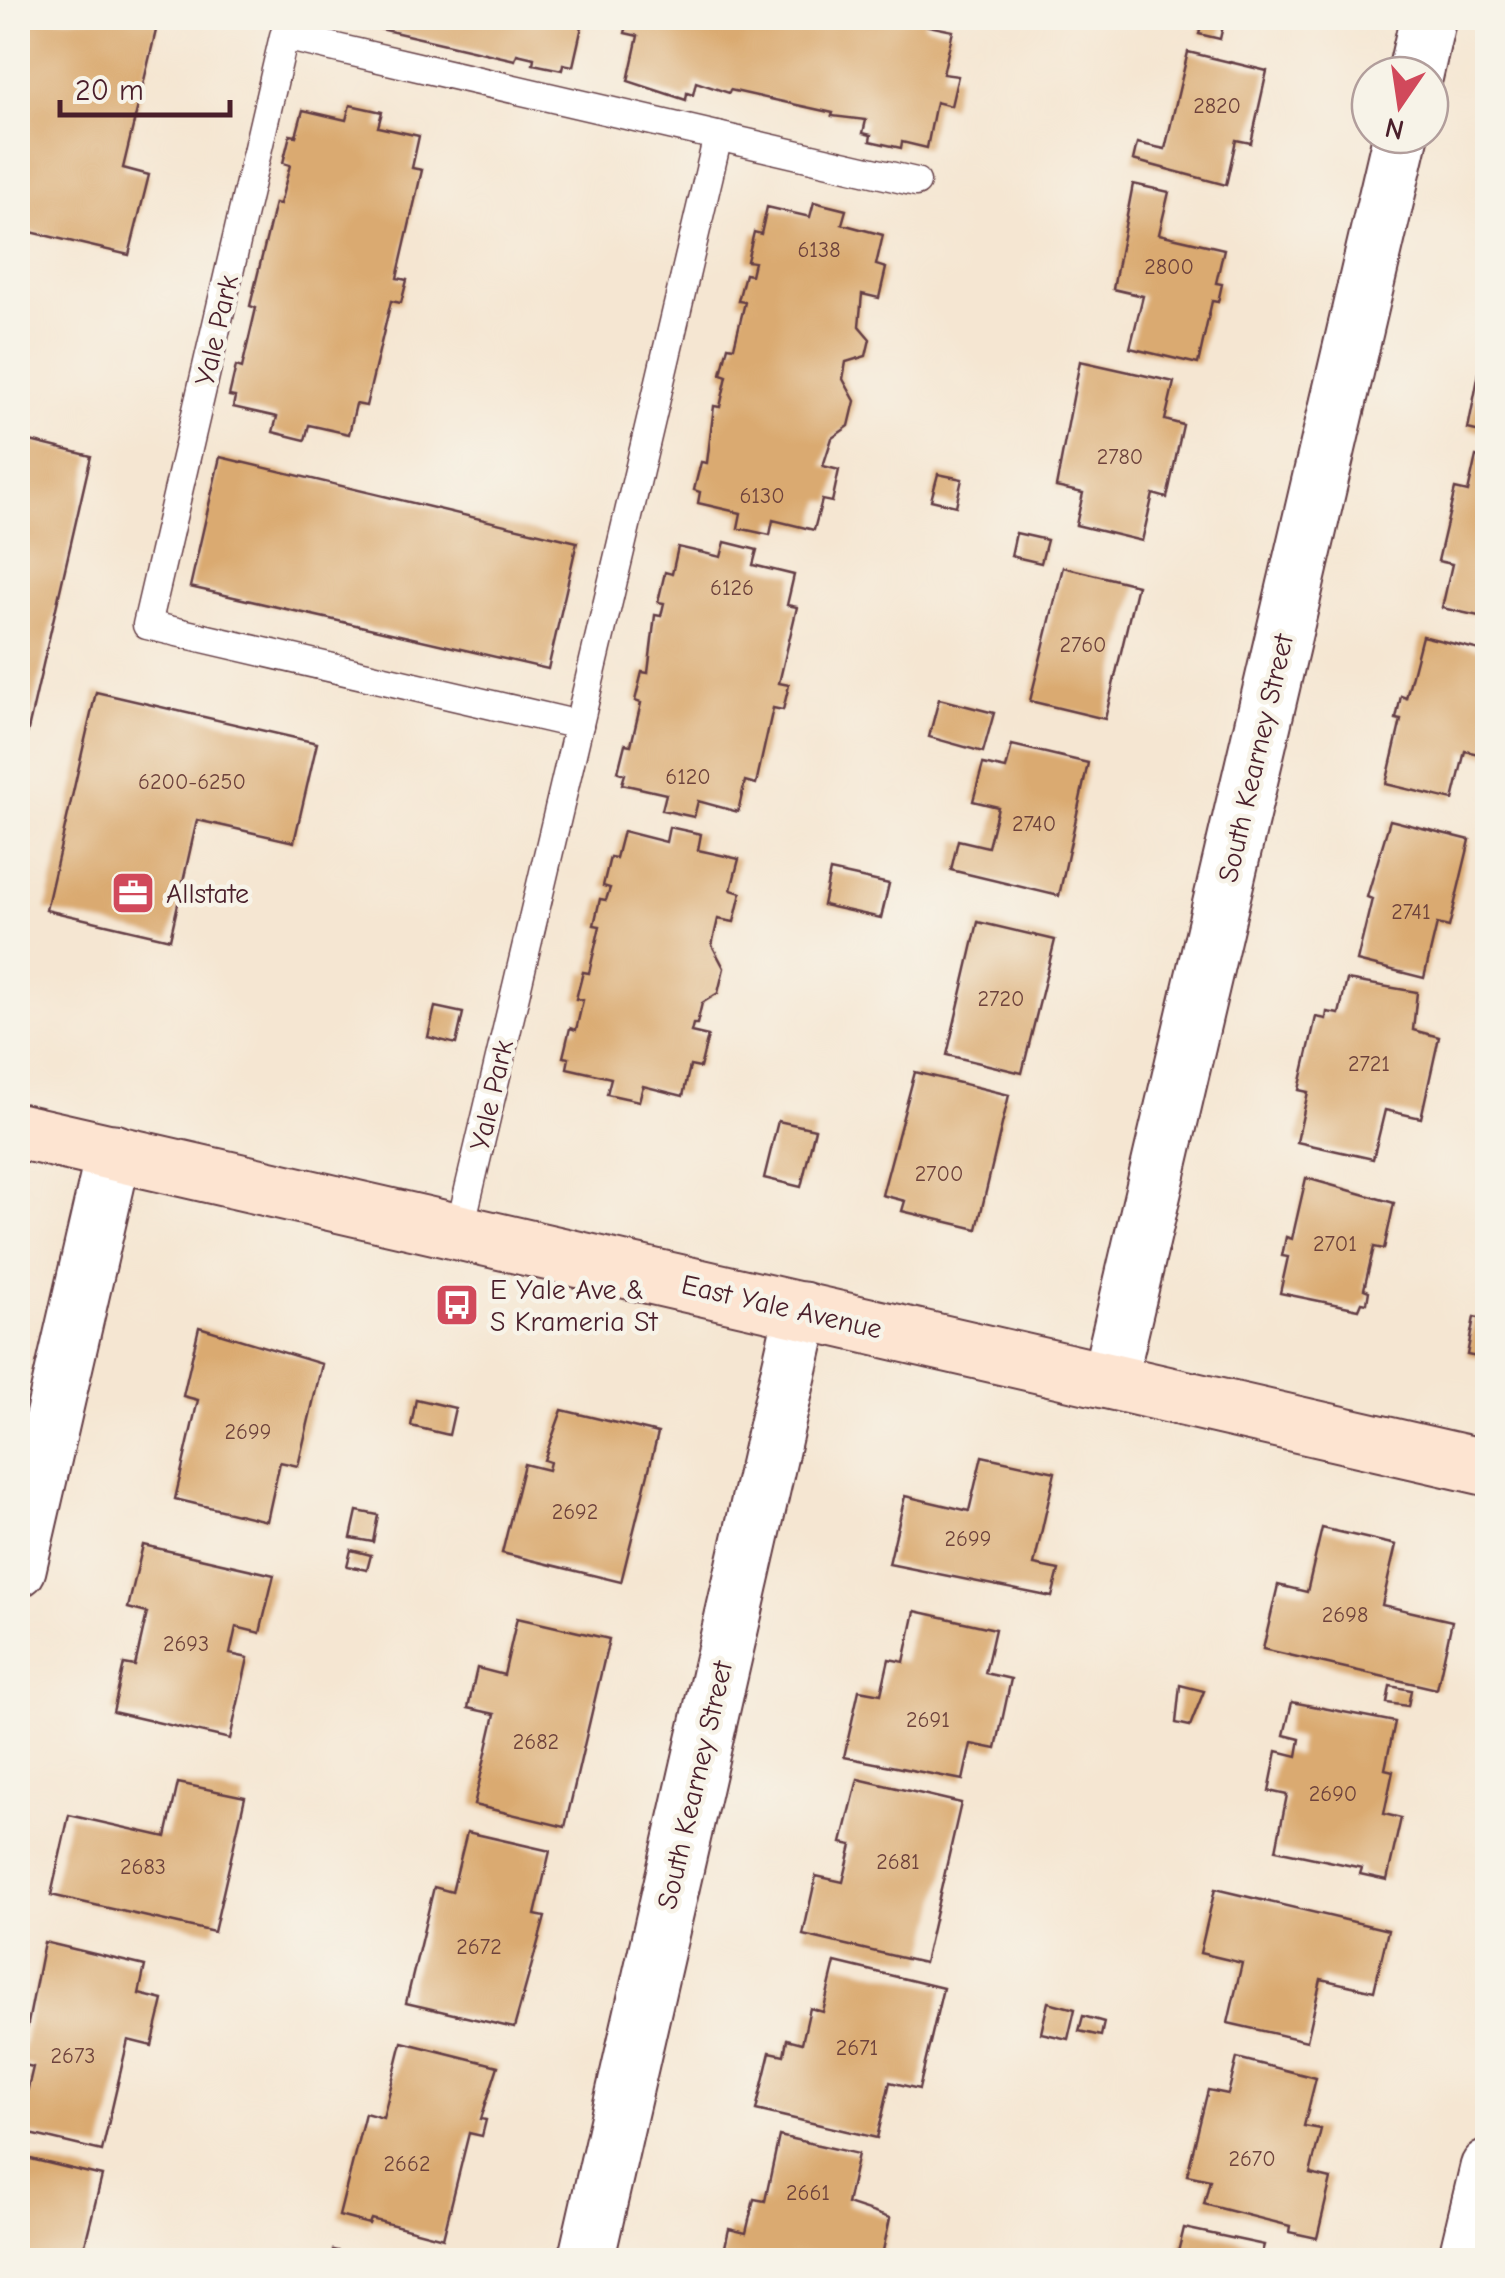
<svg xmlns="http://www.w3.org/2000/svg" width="1505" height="2278" font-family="'Comic Neue',sans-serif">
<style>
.building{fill:#daaa71}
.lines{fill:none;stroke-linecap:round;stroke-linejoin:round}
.lane-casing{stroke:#643d44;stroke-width:31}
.street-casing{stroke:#643d44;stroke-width:59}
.secondary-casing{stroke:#643d44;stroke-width:59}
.lane{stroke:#fff;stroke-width:28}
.street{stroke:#fff;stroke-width:55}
.secondary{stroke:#fde4d1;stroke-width:55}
.labels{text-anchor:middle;stroke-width:9;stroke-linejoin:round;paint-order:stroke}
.number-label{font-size:22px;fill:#6e423c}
.street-label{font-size:28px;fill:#4a1f2b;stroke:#f7f3e8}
.poi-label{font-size:28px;fill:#4a1f2b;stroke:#f7f3e8;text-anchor:start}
</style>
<rect width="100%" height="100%" fill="#f7f3e8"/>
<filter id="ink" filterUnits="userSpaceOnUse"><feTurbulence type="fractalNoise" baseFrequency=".01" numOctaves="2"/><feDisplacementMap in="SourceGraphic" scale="20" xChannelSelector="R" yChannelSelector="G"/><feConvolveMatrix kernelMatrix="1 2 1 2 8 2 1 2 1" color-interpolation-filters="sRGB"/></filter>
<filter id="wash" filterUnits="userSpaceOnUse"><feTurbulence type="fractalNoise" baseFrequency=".0048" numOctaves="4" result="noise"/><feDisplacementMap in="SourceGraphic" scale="40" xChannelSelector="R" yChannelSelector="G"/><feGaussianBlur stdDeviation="2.25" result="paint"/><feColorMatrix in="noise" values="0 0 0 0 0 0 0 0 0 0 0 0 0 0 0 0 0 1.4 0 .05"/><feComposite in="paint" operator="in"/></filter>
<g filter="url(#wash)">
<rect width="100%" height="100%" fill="#f5e6d2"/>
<g id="blocks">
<g class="building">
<polygon points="18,18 159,18 123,168 149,175 129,255 18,229"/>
<polygon points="333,18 599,18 597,25 583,22 573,66 563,64 562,70 533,64 534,58 517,54 515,60"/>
<polygon points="629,18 925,18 924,25 953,31 943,74 958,76 951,106 936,102 927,148 902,142 901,148 870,141 871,135 863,133 866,120 832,116 833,113 730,90 729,93 696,82 693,95 687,93 686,100 628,81 638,36 625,33"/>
<polygon points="1204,18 1224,22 1220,39 1199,34"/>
<polygon points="1188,52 1267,71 1251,143 1236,140 1226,185 1133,160 1137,143 1165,149"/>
<polygon points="350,105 382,112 378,127 419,136 412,168 422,170 397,278 407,280 401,303 391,301 366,406 356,404 349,434 309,425 305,440 273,432 277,417 233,407 235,397 229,396 236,366 242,368 256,308 250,306 275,203 280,204 290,165 283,163 290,135 296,136 303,110 346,120"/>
<polygon points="1133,184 1169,192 1159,234 1224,249 1216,283 1222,284 1218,302 1212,301 1198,364 1130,348 1143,296 1113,289"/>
<polygon points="814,202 846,210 842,224 883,235 876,265 886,268 879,298 862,294 859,326 870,339 866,356 846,362 843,379 855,401 849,426 832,438 823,466 839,470 832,502 822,500 814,530 773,520 770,535 738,528 741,513 698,503 700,492 694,490 701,462 707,463 714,406 720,407 727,376 721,374 728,346 734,347 745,302 738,301 745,274 751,275 754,262 747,261 754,232 761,234 767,207 810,217"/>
<polygon points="1486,337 1488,337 1488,434 1468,429"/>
<polygon points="1080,361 1174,382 1165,420 1183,425 1167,498 1153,494 1142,541 1076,525 1083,493 1056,487"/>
<polygon points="18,438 91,456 19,769 18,769"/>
<polygon points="1476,456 1488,459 1488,618 1442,608 1452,564 1438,561 1455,489 1468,492"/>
<polygon points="220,457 577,542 548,669 190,587"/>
<polygon points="938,474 962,479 956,506 931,500"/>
<polygon points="1016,533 1047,540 1041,563 1011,556"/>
<polygon points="725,542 757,550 753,565 794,575 787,605 797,607 779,683 789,685 783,710 773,708 756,784 745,781 738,812 698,801 694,817 662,810 666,794 622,784 625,774 618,772 625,744 631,745 641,703 635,701 642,672 648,673 655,615 661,616 664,603 658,602 665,572 672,574 678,547 721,557"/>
<polygon points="1063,567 1137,585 1105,719 1030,701"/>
<polygon points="1422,636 1488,652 1488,756 1465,751 1453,800 1386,784 1401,720 1396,719 1401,696 1406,698"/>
<polygon points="96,692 317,743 294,842 197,820 170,939 46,910"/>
<polygon points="939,699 994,713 983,752 929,737"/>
<polygon points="1012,745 1088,763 1059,896 951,870 958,840 988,847 998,807 973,801 983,764 1006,769"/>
<polygon points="1390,820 1470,840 1449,927 1437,924 1424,978 1357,961 1372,899 1367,897"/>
<polygon points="669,827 701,834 698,850 739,859 731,890 741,893 734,922 718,919 712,945 724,968 718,993 702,1003 697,1024 693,1024 691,1032 708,1036 700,1068 690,1066 683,1096 643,1086 639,1101 607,1094 611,1078 567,1068 569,1058 563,1057 570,1028 576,1030 583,1000 576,999 583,972 589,973 600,926 594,925 600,899 606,900 610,888 603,886 610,857 616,858 623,831 666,842"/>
<polygon points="830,871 889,884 881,918 823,905"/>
<polygon points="978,922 1055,940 1022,1073 947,1055"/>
<polygon points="1347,980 1417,992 1413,1030 1439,1037 1421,1118 1385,1110 1373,1159 1297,1142 1308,1092 1299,1090 1316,1017 1326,1019 1327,1012 1339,1014"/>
<polygon points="435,1007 463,1013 456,1044 428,1037"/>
<polygon points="915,1072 1009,1095 977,1229 902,1211 905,1201 882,1195"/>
<polygon points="778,1121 815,1129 801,1187 764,1178"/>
<polygon points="1306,1178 1394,1203 1384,1249 1374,1247 1364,1289 1369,1291 1367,1303 1362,1302 1359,1309 1280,1293 1288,1257 1282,1256 1286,1237 1292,1239"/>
<polygon points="1474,1317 1488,1320 1488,1359 1467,1355"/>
<polygon points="199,1327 322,1364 298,1466 280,1462 267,1521 175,1499 198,1400 183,1396"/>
<polygon points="416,1399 455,1408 449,1435 411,1426"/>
<polygon points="562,1410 658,1433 621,1582 502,1553 524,1464 548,1470 550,1462 544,1460"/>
<polygon points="982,1456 1055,1472 1034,1565 1059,1570 1052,1597 889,1564 905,1496 969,1511"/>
<polygon points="357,1511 378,1515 373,1542 351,1538"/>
<polygon points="1322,1528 1396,1545 1382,1605 1452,1621 1437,1689 1263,1649 1278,1585 1307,1592"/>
<polygon points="143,1545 274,1575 260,1633 236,1627 230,1654 248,1658 230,1739 113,1712 124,1664 135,1666 147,1613 128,1608"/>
<polygon points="351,1550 371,1555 367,1570 347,1566"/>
<polygon points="915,1611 995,1629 985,1673 1011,1679 996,1749 971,1744 963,1780 844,1757 859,1690 881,1694 889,1659 904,1662"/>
<polygon points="517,1618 609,1639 565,1827 474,1805 495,1714 468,1708 477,1668 504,1675"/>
<polygon points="1180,1685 1204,1691 1190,1726 1176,1723"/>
<polygon points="1390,1686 1411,1690 1408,1706 1387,1703"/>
<polygon points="1292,1702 1395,1722 1385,1769 1393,1771 1384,1814 1401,1818 1387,1880 1360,1874 1362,1868 1276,1850 1287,1795 1269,1791 1277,1751 1297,1756 1300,1739 1284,1735"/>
<polygon points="858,1779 961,1803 924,1963 803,1935 816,1876 843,1882 852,1845 842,1843"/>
<polygon points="178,1783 245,1797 214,1932 51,1895 69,1815 166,1837"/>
<polygon points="467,1832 550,1851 535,1915 545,1917 514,2028 406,2003 434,1887 452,1892"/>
<polygon points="1215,1889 1388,1930 1374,1991 1321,1979 1307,2041 1228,2023 1242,1963 1200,1953"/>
<polygon points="44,1942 145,1966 139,1994 163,2000 152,2046 128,2040 102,2151 18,2131 33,2067 20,2064"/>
<polygon points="835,1962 943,1988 919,2089 890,2082 877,2138 756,2110 770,2052 784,2055 787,2039 802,2043 810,2008 823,2012"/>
<polygon points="1048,2002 1075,2009 1068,2039 1041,2033"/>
<polygon points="1083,2016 1104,2022 1101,2036 1079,2031"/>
<polygon points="402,2042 498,2066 481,2119 486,2120 482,2136 469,2133 443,2238 371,2219 369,2224 339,2216 365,2113 383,2118"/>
<polygon points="1237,2058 1316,2078 1304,2126 1321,2129 1310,2174 1331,2179 1317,2238 1289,2232 1290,2226 1204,2204 1210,2180 1187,2175 1208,2090 1228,2094"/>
<polygon points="779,2136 858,2154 847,2204 890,2218 881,2260 722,2260 729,2229 746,2233 754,2199 765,2201"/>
<polygon points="18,2156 102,2176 81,2260 18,2260"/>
<polygon points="1184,2228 1264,2245 1260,2260 1176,2260"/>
<polygon points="333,2250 372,2259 371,2260 330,2260"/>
</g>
</g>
</g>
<g filter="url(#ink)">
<use href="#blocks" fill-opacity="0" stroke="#643d44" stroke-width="2.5"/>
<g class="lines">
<defs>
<g id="lane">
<polyline points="579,725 147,625 284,36 916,182"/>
<polyline points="459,1232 718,136"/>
</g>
<g id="street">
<polyline points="1415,75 1428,18"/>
<polyline points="1109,1380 1401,135"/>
<polyline points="18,1569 114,1152"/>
<polyline points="586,2260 803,1310"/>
<polyline points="1466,2260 1488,2168"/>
</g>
<polyline id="secondary" points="18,1131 1488,1468"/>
</defs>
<use href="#lane" class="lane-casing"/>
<use href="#street" class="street-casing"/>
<use href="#secondary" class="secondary-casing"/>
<use href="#lane" class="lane"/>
<use href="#street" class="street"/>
<use href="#secondary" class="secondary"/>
</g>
</g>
<defs>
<symbol id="office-square" viewBox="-11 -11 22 22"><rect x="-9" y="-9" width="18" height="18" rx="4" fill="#d1495b" stroke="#f7f3e8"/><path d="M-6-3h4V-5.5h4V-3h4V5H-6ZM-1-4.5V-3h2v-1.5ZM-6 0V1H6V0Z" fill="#fff"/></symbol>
<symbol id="bus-square" viewBox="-11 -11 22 22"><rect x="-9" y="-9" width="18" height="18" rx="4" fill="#d1495b" stroke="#f7f3e8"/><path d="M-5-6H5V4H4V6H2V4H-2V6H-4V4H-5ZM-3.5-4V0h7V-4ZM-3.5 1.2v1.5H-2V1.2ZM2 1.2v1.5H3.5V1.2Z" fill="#fff"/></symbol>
</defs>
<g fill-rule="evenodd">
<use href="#office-square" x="108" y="868" width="50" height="50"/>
<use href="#bus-square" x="432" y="1280" width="50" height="50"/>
</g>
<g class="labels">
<g class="number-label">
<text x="1217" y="113">2820</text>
<text x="819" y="257">6138</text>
<text x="1169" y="274">2800</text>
<text x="1120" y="464">2780</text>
<text x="762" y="503">6130</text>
<text x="732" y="595">6126</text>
<text x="1083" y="652">2760</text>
<text x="688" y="784">6120</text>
<text x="192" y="789">6200-6250</text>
<text x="1034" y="831">2740</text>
<text x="1411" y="919">2741</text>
<text x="1001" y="1006">2720</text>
<text x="1369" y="1071">2721</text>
<text x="939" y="1181">2700</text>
<text x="1335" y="1251">2701</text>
<text x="248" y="1439">2699</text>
<text x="575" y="1519">2692</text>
<text x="968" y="1546">2699</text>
<text x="1345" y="1622">2698</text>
<text x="186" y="1651">2693</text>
<text x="928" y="1727">2691</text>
<text x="536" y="1749">2682</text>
<text x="1333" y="1801">2690</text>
<text x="898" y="1869">2681</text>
<text x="143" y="1874">2683</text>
<text x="479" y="1954">2672</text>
<text x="857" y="2055">2671</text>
<text x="73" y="2063">2673</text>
<text x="1252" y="2166">2670</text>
<text x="407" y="2171">2662</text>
<text x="808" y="2200">2661</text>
</g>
<g class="street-label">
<text transform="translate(216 330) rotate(-77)" y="10">Yale Park</text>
<text transform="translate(1255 758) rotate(-77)" y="10">South Kearney Street</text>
<text transform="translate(491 1095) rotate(-77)" y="10">Yale Park</text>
<text transform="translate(782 1306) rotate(13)" y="10">East Yale Avenue</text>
<text transform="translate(694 1785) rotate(-77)" y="10">South Kearney Street</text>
</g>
<g class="poi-label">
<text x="166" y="903">Allstate</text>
<text x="490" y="1299">E Yale Ave &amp;<tspan x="490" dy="32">S Krameria St</tspan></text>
</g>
</g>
<rect width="1505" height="2278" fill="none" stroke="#f7f3e8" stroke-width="60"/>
<g transform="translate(1400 105) rotate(193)"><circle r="48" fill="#f7f3e8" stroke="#b29e9c" stroke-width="2.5"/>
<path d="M0-8L18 38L0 25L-18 38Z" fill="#d1495b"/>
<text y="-15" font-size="28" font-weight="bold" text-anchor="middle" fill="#4a1f2b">N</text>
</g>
<path d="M60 100v15h170v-15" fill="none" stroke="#4a1f2b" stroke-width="5"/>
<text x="75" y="100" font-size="30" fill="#4a1f2b" stroke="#f7f3e8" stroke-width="8" paint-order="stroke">20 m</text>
</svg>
